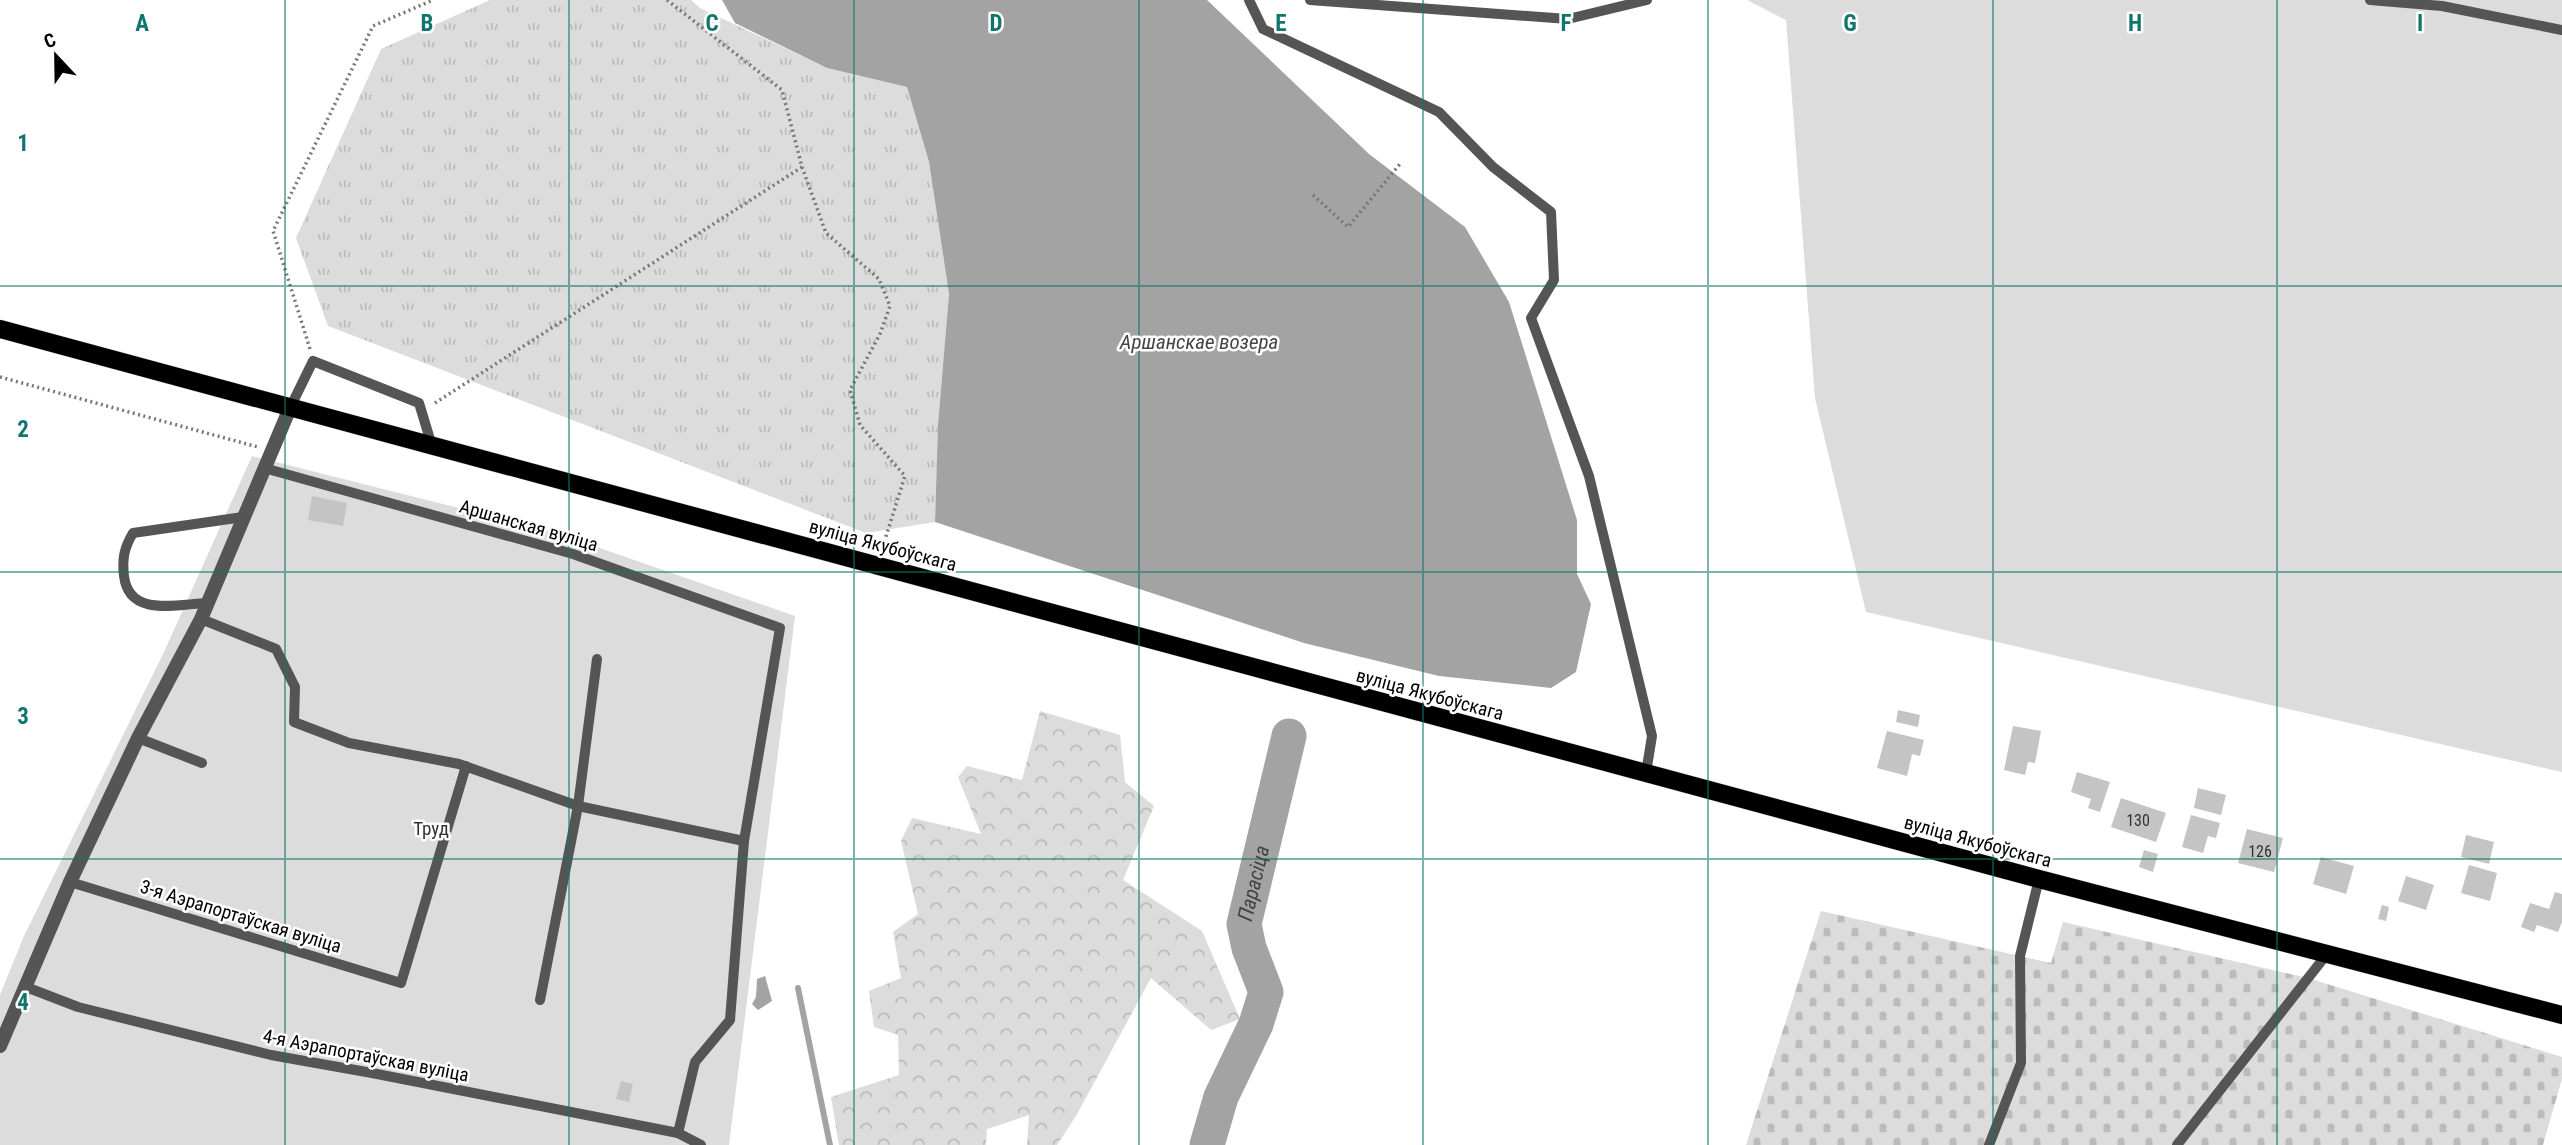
<svg xmlns="http://www.w3.org/2000/svg" width="2562" height="1145" font-family="'Roboto Condensed',sans-serif">
<style>
.green{fill:#dcdcdc}
.forest{fill:url(#forest-crowns)}
.cemetery{fill:url(#cemetery-stones)}
.park{fill:url(#park-tufts)}
.water{fill:#a3a3a3}
.lines{fill:none;stroke-linecap:round;stroke-linejoin:round}
.stream{stroke:#a3a3a3;stroke-width:6}
.river{stroke:#a3a3a3;stroke-width:35}
.building{fill:#c4c4c4}
.primary-casing{stroke:#dbdbdb;stroke-width:19}
.path{stroke:#777;stroke-width:3.5;stroke-dasharray:2 3.5;stroke-linecap:butt}
.service{stroke:#555;stroke-width:10}
.minor{stroke:#555;stroke-width:14}
.primary{stroke:#000;stroke-width:18}
.grid{fill:none;stroke:#0f766e;stroke-width:2;stroke-opacity:0.55}
.labels{text-anchor:middle;stroke-width:5;stroke-linejoin:round;paint-order:stroke}
.number-label{font-size:16px;fill:#313131}
.street-label{font-size:19px;fill:#000;stroke:#fff}
.park-label{font-size:19px;fill:#333;stroke:#fff}
.water-label{font-size:21px;font-style:italic;fill:#444;stroke:#fff}
.grid-label{font-size:23px;text-anchor:middle;font-weight:bold;fill:#0f766e;stroke:#fff;stroke-width:5;stroke-linejoin:round;paint-order:stroke}
</style>
<defs>
<pattern id="forest-crowns" width="20" height="18" patternUnits="userSpaceOnUse" patternTransform="scale(1.75)"><rect width="20" height="18" fill="#dcdcdc"/><path d="M2 6a3 3 0 1 1 6 0M12 15a3 3 0 1 1 6 0" fill="none" stroke="#bbb"/></pattern>
<pattern id="cemetery-stones" width="16" height="16" patternUnits="userSpaceOnUse" patternTransform="scale(1.75)"><rect width="16" height="16" fill="#dcdcdc"/><path d="M2 7V4a2 2 0 0 1 4 0v3zM10 15v-3a2 2 0 0 1 4 0v3z" fill="#bbb"/></pattern>
<pattern id="park-tufts" width="24" height="20" patternUnits="userSpaceOnUse" patternTransform="scale(1.75)"><rect width="24" height="20" fill="#dcdcdc"/><path d="M3 7l-1-3M5 7V3M7 7l1-3M15 17l-1-3M17 17v-4M19 17l1-3" fill="none" stroke="#bbb"/></pattern>
</defs>
<rect width="100%" height="100%" fill="#fff"/>
<g class="green">
<polygon points="1747,0 2562,0 2562,772 1866,612 1815,398 1786,20"/>
<polygon points="252,456 554,532 795,616 729,1145 0,1145 0,995 24,936 164,652"/>
</g>
<polygon class="forest" points="1040,711 1120,735 1125,782 1154,806 1123,880 1202,931 1240,1019 1211,1030 1151,978 1076,1116 1057,1145 1027,1145 1029,1115 987,1129 986,1145 839,1145 831,1097 899,1075 898,1035 874,1027 869,991 901,978 893,932 918,914 901,841 912,818 981,834 958,777 967,766 1022,780"/>
<polygon class="cemetery" points="1821,911 2051,963 2063,922 2308,978 2562,1057 2562,1079 2543,1145 1746,1145"/>
<polygon class="park" points="490,0 691,0 700,8 827,68 907,87 929,162 949,294 938,424 935,522 866,533 328,326 296,238 381,49"/>
<g class="water">
<polygon points="722,0 1207,0 1369,154 1465,227 1509,302 1577,520 1577,574 1591,604 1576,672 1551,688 1439,676 1304,643 935,522 938,424 949,294 929,162 907,87 827,68 735,23"/>
<polygon points="765,976 772,1001 758,1010 752,1004 756,997 757,979"/>
</g>
<g class="lines">
<polyline class="stream" points="798,988 830,1145"/>
<path class="river" id="s1" d="M1207,1145l14,-48 35,-73 10,-32 -17,-44 -5,-24 45,-188"/>
</g>
<g class="building">
<polygon points="312,496 347,503 343,526 308,520"/>
<polygon points="1898,710 1920,715 1918,727 1896,722"/>
<polygon points="2013,726 2041,731 2035,763 2028,762 2025,775 2004,770"/>
<polygon points="1887,731 1924,740 1920,756 1912,754 1907,776 1877,768"/>
<polygon points="2077,772 2110,782 2100,812 2088,808 2091,799 2071,792"/>
<polygon points="2198,788 2226,795 2221,815 2194,808"/>
<polygon points="2121,798 2166,813 2156,842 2111,827"/>
<polygon points="2191,815 2220,823 2216,838 2208,836 2203,853 2182,847"/>
<polygon points="2247,829 2283,838 2274,872 2238,863"/>
<polygon points="2466,835 2494,842 2489,864 2461,857"/>
<polygon points="2144,850 2158,854 2153,872 2139,867"/>
<polygon points="2321,857 2354,866 2346,894 2313,884"/>
<polygon points="2469,865 2497,873 2490,901 2461,893"/>
<polygon points="2406,876 2434,885 2426,910 2398,901"/>
<polygon points="2555,892 2562,894 2562,922 2558,932 2537,925 2534,932 2521,927 2530,903 2549,909"/>
<polygon points="2382,905 2389,907 2386,921 2378,919"/>
<polygon points="621,1081 633,1084 629,1102 616,1099"/>
</g>
<g class="lines">
<defs>
<polyline id="primary" points="0,329 2039,879 2562,1015"/>
</defs>
<use href="#primary" class="primary-casing"/>
<g class="path">
<polyline points="667,0 782,90 802,167 826,233 879,279 890,306 880,334 850,390 860,425 905,476 882,549"/>
<polyline points="1313,195 1348,227 1400,164"/>
<polyline points="310,349 273,231 373,26 433,0"/>
<polyline points="0,377 258,447"/>
<polyline points="435,403 802,167"/>
</g>
<g class="service">
<polyline points="1249,0 1263,29 1439,112 1493,167 1551,212 1554,280 1531,318 1589,476 1652,736 1646,773"/>
<polyline points="1310,0 1568,19 1647,0"/>
<polyline points="2370,0 2442,6 2562,30"/>
<polyline points="290,408 313,361 419,403 432,446"/>
<polyline points="264,468 573,554 780,628 744,841 730,1020 695,1062 678,1133"/>
<path d="M208,603c-31,1 -79,15 -84,-27 -2,-17 0,-28 9,-43l110,-16"/>
<polyline points="201,619 276,649 295,687 294,722 349,743 459,764 578,806 744,841"/>
<polyline points="138,738 202,763"/>
<polyline points="70,882 401,983 466,766"/>
<polyline points="26,987 78,1007 271,1055 372,1073 678,1133 701,1145"/>
<polyline points="540,1000 578,806 597,659"/>
<polyline points="1989,1145 2021,1063 2020,956 2039,879"/>
<polyline points="2177,1145 2327,954"/>
</g>
<polyline class="minor" points="0,1046 70,882 138,738 201,619 290,408"/>
<use href="#primary" class="primary"/>
</g>
<path class="grid" d="M285,0v1145M569,0v1145M854,0v1145M1139,0v1145M1423,0v1145M1708,0v1145M1993,0v1145M2277,0v1145M0,286h2562M0,572h2562M0,859h2562"/>
<g class="labels">
<g class="number-label">
<text x="2138" y="826">130</text>
<text x="2260" y="857">126</text>
</g>
<g class="street-label">
<text transform="translate(529 525) rotate(16)" y="7">Аршанская вуліца</text>
<text transform="translate(883 545) rotate(15)" y="7">вуліца Якубоўскага</text>
<text transform="translate(1430 694) rotate(15)" y="7">вуліца Якубоўскага</text>
<text transform="translate(1978 841) rotate(15)" y="7">вуліца Якубоўскага</text>
<text transform="translate(241 916) rotate(17)" y="7">3-я Аэрапортаўская вуліца</text>
<text transform="translate(366 1055) rotate(11)" y="7">4-я Аэрапортаўская вуліца</text>
</g>
<g class="park-label">
<text x="431" y="835">Труд</text>
</g>
<g class="water-label">
<text x="1199" y="349">Аршанскае возера</text>
<text dy="7" stroke="none"><textPath href="#s1" startOffset="278">Парасіца</textPath></text>
</g>
</g>
<g class="grid-label">
<text x="142" y="31">A</text>
<text x="427" y="31">B</text>
<text x="712" y="31">C</text>
<text x="996" y="31">D</text>
<text x="1281" y="31">E</text>
<text x="1566" y="31">F</text>
<text x="1850" y="31">G</text>
<text x="2135" y="31">H</text>
<text x="2420" y="31">I</text>
<text x="23" y="151">1</text>
<text x="23" y="437">2</text>
<text x="23" y="724">3</text>
<text x="23" y="1010">4</text>
</g>
<g transform="translate(56 56) rotate(338)" stroke="#ffffff" stroke-width="5" paint-order="stroke">
<path d="M0-5L12 26L0 18L-12 26Z" fill="#000000"/>
<text y="-10" font-size="19" font-weight="bold" text-anchor="middle" fill="#000000">С</text>
</g>
</svg>
